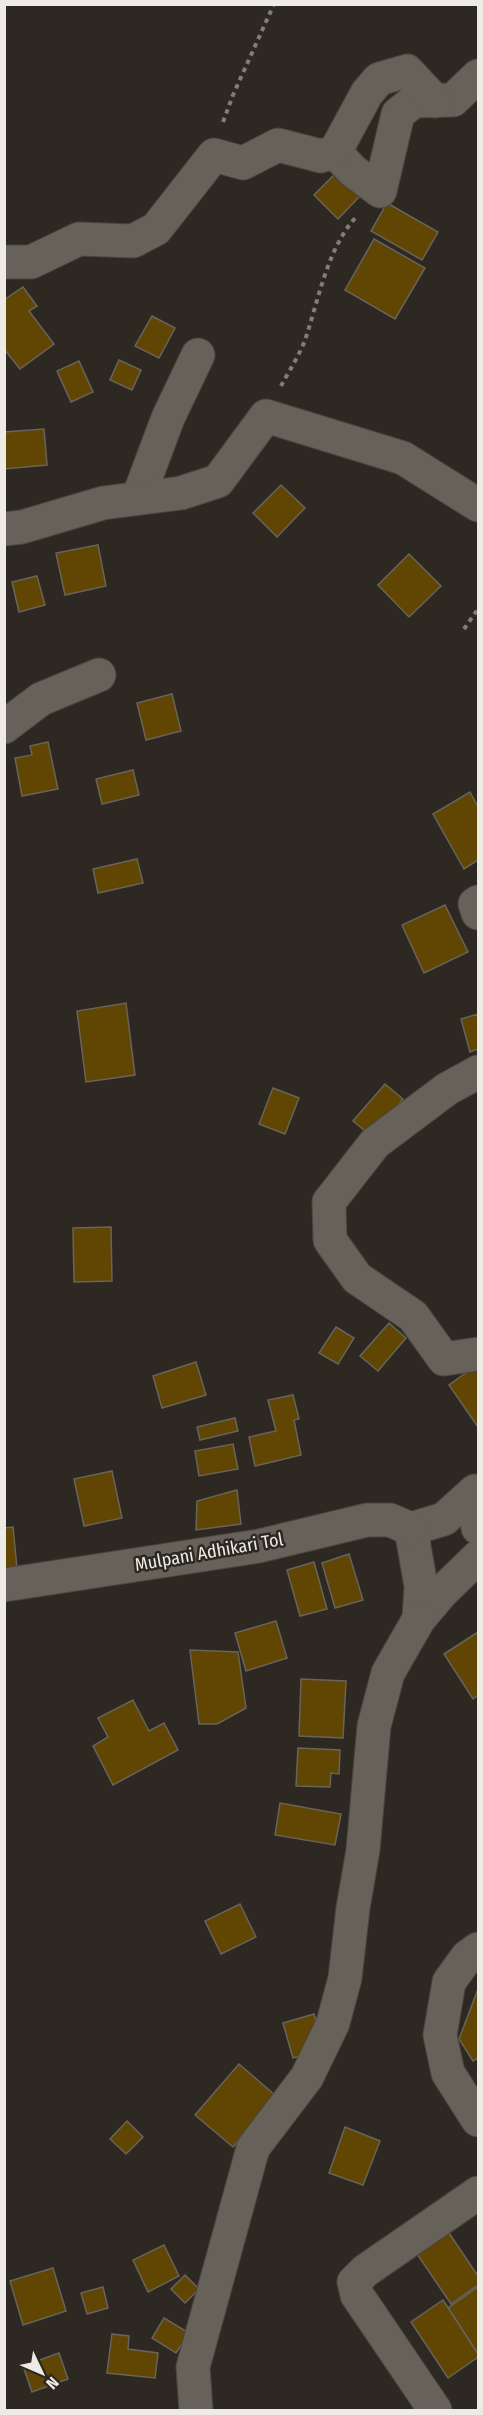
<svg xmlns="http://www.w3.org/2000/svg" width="483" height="2415" font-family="'Fira Sans Condensed',sans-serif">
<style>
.building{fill:#604503;stroke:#68645b;stroke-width:1.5}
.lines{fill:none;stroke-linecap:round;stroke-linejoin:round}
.minor-casing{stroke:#494640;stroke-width:35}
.path{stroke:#817d77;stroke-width:4;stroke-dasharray:4.5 4.5;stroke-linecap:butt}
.minor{stroke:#666159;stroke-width:33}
.labels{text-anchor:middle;stroke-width:5;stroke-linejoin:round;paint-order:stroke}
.street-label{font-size:18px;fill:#eeebe6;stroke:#2d2922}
</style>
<rect width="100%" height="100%" fill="#2d2922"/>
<g class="building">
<polygon points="336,173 360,196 338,219 314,195"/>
<polygon points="387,203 438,232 422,260 371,231"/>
<polygon points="374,239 425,268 395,319 345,290"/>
<polygon points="23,287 37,306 29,311 54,344 20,369 4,349 4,300"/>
<polygon points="152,316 175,328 159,358 135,346"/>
<polygon points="119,360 141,370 132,390 110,380"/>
<polygon points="79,361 93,392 71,402 57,371"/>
<polygon points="44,429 47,465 4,469 4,432"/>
<polygon points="281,485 305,508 277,537 253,513"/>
<polygon points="98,545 106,586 65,595 56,553"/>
<polygon points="409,554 441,586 409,617 378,585"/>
<polygon points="37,576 45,605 19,612 12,582"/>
<polygon points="172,694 181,731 146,740 137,703"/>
<polygon points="48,742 58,789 22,796 15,758 32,755 30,746"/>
<polygon points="133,770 139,795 102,804 96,779"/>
<polygon points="470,792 478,807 478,860 464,869 433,814"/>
<polygon points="137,859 143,883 98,893 93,869"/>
<polygon points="445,905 468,952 424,973 402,925"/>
<polygon points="126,1003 135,1075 86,1082 77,1011"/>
<polygon points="478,1014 478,1049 470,1052 461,1019"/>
<polygon points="385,1084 403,1099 371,1136 353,1121"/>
<polygon points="273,1088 299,1098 285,1134 259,1124"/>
<polygon points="111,1227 112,1281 74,1282 73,1228"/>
<polygon points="389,1323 406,1338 378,1371 360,1356"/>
<polygon points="336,1327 354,1338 338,1364 319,1353"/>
<polygon points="196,1362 206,1395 162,1408 153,1376"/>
<polygon points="478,1364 478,1427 449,1385"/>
<polygon points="293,1395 299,1419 294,1420 301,1455 255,1466 249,1437 276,1431 268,1400"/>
<polygon points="235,1418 238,1431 200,1440 197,1427"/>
<polygon points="233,1444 238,1469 199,1476 195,1451"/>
<polygon points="112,1471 122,1518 84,1526 74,1479"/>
<polygon points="237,1490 241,1524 196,1530 197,1501"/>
<polygon points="13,1527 17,1568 4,1569 4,1528"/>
<polygon points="349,1554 363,1600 335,1608 322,1563"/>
<polygon points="314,1562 327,1609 300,1616 287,1570"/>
<polygon points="276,1621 287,1658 246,1671 235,1633"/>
<polygon points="478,1632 478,1695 473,1699 444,1654"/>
<polygon points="190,1650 238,1652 246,1708 217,1724 199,1724"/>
<polygon points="301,1679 346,1681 343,1738 299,1736"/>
<polygon points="133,1700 149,1731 164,1723 178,1750 113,1785 93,1746 108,1737 98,1718"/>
<polygon points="298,1748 340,1750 339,1774 331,1773 330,1787 296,1786"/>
<polygon points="280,1803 341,1814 335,1845 275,1835"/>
<polygon points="240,1904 256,1937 221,1954 205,1921"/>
<polygon points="478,1989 478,2058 473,2061 459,2039"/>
<polygon points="314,2014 320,2035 315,2052 293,2058 283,2023"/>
<polygon points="239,2064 276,2096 233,2147 195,2115"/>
<polygon points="127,2121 143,2137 126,2154 110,2139"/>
<polygon points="345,2127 380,2141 363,2185 329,2173"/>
<polygon points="447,2230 478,2276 478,2285 451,2304 415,2251"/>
<polygon points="164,2245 179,2276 148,2292 133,2260"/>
<polygon points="53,2268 66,2311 23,2325 10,2281"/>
<polygon points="185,2275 199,2289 185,2303 171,2289"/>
<polygon points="103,2287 108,2308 87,2314 81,2293"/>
<polygon points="478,2287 478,2354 448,2308"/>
<polygon points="443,2300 478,2354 478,2357 448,2378 411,2322"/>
<polygon points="164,2318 189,2333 176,2353 152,2338"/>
<polygon points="112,2334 129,2336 128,2349 158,2353 155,2378 107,2373"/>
<polygon points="59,2353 68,2379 32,2392 23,2366"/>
</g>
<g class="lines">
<defs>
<g id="minor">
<polyline points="335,152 353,171 380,191 398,114 414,101 453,100 478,76"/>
<polyline points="4,262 31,262 79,239 133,241 156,229 214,155 243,163 278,145 321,156 335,152 367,93 379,79 407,71 435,101"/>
<polyline points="138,498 168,418 198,355"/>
<polyline points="4,529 22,527 103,503 181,493 218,481 266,416 403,458 478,505"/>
<polyline points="4,727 41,699 99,675"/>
<polyline points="478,902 475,904 478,913"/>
<polyline points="478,1072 447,1089 375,1143 329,1202 330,1240 357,1278 413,1316 444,1359 478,1354"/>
<polyline points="411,1529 421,1586 419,1619 441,1593 478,1557"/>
<polyline points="411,1529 444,1519 475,1491 478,1528"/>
<polyline points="4,1585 259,1546 367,1520 390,1520 411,1529"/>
<polyline points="478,1949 467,1957 449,1982 440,2035 448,2073 478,2120"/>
<polyline points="196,2410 193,2367 253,2148 307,2077 333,2023 345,1978 353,1908 363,1850 374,1726 388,1673 419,1619"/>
<polyline points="435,2410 357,2295 354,2282 365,2271 478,2193"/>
</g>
</defs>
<use href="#minor" class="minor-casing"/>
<g class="path">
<polyline points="223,122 233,95 274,4"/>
<path d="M281,386c8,-15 18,-30 24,-46 14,-41 22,-92 52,-124"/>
<polyline points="464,629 478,609"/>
</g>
<use href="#minor" class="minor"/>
</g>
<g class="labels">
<g class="street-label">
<text transform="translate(209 1552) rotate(-10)" y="6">Mulpani Adhikari Tol</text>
</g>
</g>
<rect width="483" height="2415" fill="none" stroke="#eeebe6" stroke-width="12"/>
<g transform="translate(42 2373) rotate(134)" stroke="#2d2922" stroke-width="4.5" paint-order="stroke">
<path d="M0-4.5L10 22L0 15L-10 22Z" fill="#eeebe6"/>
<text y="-9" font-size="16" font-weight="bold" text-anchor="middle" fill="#eeebe6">N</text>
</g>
</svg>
